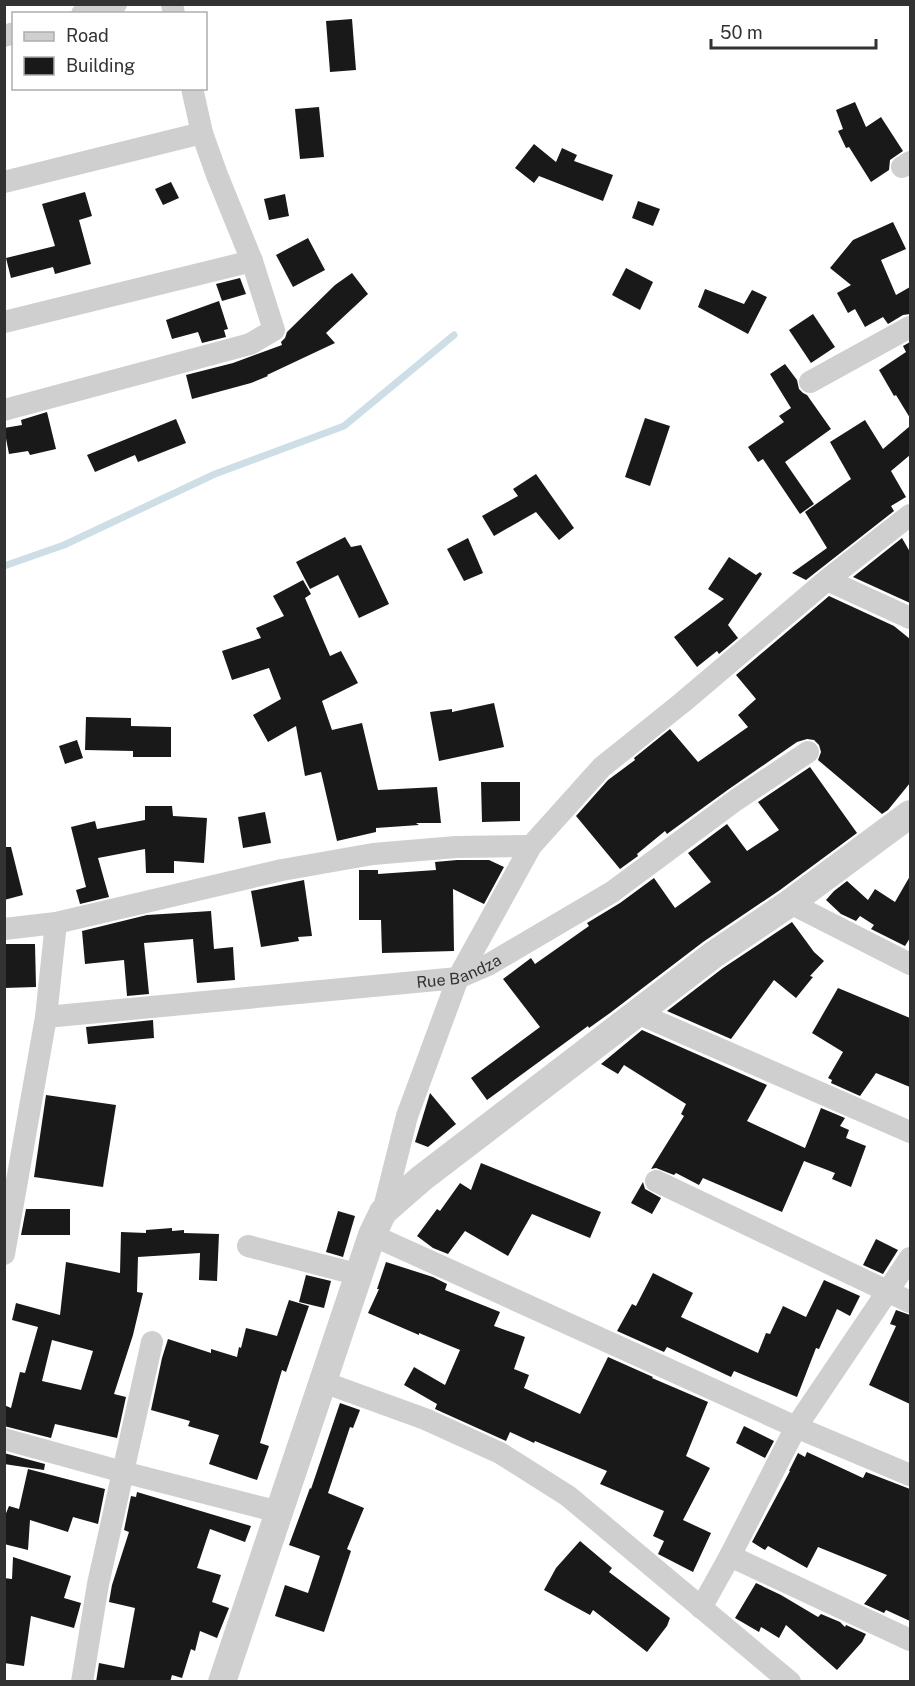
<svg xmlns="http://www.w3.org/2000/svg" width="915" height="1686" font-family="'Public Sans',sans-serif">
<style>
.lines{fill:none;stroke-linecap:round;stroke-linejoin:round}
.stream{stroke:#cddee6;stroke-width:7}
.building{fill:#191919;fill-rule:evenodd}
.minor{stroke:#cfcfcf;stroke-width:22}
.tertiary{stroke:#cfcfcf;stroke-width:28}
.labels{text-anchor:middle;stroke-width:6;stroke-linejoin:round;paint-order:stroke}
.street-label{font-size:16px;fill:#323232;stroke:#fff}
</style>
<rect width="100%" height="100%" fill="#fff"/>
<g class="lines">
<polyline class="stream" points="4,566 64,545 215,474 344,426 454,335"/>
</g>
<g class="building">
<polygon points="352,19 356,70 330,72 326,21"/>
<polygon points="855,102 866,127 881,117 903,151 890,160 889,170 871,182 849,147 846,148 838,131 843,129 836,110"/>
<polygon points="319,107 324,157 300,159 295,109"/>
<polygon points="534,144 556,162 562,148 577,155 574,161 613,175 603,201 539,176 534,183 515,168"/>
<polygon points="171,182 179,198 163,205 155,189"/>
<polygon points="85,192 92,216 79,220 91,264 55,274 53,267 11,278 6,258 55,246 42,204"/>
<polygon points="285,194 289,216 269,220 264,199"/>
<polygon points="638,201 660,209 653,226 632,218"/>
<polygon points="893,222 906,249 881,260 896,295 910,287 910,314 903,315 888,324 883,317 865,327 855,309 848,313 837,293 851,285 830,268 853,240"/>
<polygon points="308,238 325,270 293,287 276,255"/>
<polygon points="626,268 653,282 640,310 612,295"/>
<polygon points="352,273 368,294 326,333 335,343 267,375 268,376 251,383 192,399 186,375 233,363 282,345 281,342 285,338 287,332 335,285"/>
<polygon points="240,278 246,294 222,301 216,284"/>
<polygon points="705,289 744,304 752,290 767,297 748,334 698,307"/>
<polygon points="219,301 228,329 224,330 226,337 202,343 198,332 172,339 166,320"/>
<polygon points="813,314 835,347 811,363 789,330"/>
<polygon points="910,342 910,418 896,395 894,396 879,370 906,352 903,346"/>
<polygon points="785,364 797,380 799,389 803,393 807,395 831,429 785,462 814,504 800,514 763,459 758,462 748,447 784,422 779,416 791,408 770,374"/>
<polygon points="47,412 56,449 30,455 28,451 9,454 4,428 22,425 21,420"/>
<polygon points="645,418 670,426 650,486 625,477"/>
<polygon points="176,419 186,443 138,462 135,455 95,472 87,455"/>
<polygon points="865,420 883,449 910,426 910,455 891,471 906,497 891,506 894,511 806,580 792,573 827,548 805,512 851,479 830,442"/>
<polygon points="536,474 574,528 559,540 536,512 494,536 482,516 518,496 513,489"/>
<polygon points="345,537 351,547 361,545 389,604 359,618 338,575 310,589 296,562"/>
<polygon points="468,538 483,573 464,581 447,549"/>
<polygon points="902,538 910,552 910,603 853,577"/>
<polygon points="729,557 756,575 760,572 762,574 728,625 738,638 719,654 717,651 697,667 674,637 724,599 708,589"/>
<polygon points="303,580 311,594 305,598 330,656 341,651 358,683 322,701 332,730 362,723 378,790 437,787 441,823 416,823 419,825 376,828 376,832 337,841 321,772 305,776 296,726 268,742 253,715 281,699 269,668 232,680 222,651 261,638 256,628 284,616 273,596"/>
<polygon points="829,596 894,626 910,639 910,783 888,810 882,814 818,760 821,752 819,745 814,740 807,739 797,742 729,789 671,831 667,834 665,831 637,854 638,856 620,869 576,816 608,780 635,760 634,758 670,729 698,762 748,727 738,715 756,699 736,675"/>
<polygon points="494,703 504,747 439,761 430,712 452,709 452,712"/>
<polygon points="86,717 131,718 131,726 171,727 171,757 133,757 133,751 85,750"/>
<polygon points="77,740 83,758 65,764 59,746"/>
<polygon points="810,767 857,833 780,890 703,942 610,1013 589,1028 588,1026 487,1100 471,1078 540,1027 503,979 531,958 535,964 589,926 587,923 620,903 654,878 675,908 711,882 688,853 727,824 747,851 779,830 758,802"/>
<polygon points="481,782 520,782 520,821 482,822"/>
<polygon points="145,806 172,806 173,816 207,818 204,863 174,861 174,873 146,873 145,849 98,858 109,897 80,904 76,890 86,887 71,827 95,821 97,829 145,820"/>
<polygon points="265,812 271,843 243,848 238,817"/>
<polygon points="4,847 11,847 23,895 4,900"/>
<polygon points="457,860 489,860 504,867 484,904 453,889 454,951 382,953 381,920 359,920 359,870 378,870 378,874 436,870 435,862"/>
<polygon points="910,876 910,938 905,946 871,929 874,925 860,916 856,921 841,914 826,900 834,891 847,881 868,900 875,889 895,902"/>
<polygon points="304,880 312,936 298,937 299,941 261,947 251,891"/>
<polygon points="211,911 214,949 233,947 235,980 197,983 193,939 144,943 149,994 127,996 124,960 85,964 82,931 147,915"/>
<polygon points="792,922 814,952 824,961 810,976 813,977 796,998 774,980 731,1039 667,1011 723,968"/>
<polygon points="4,944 35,944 36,987 4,988"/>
<polygon points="838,988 910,1018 910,1087 876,1073 860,1096 831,1083 832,1080 828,1078 843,1052 812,1033"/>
<polygon points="153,1020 154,1038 88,1044 86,1027"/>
<polygon points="642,1030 767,1085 747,1121 805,1148 821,1108 845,1118 840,1126 849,1130 846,1138 866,1146 851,1187 832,1179 835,1173 804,1161 782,1212 703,1178 699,1185 676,1173 674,1175 656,1168 651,1169 684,1116 681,1114 686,1104 624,1065 618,1074 601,1064"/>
<polygon points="430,1093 456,1124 428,1147 415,1142"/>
<polygon points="46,1095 116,1105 103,1187 34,1177"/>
<polygon points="481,1163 601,1212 590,1238 532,1214 508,1256 465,1231 448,1254 433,1248 417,1236 437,1209 440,1211 460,1183 471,1190"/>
<polygon points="643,1182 645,1189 661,1198 652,1214 631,1203"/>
<polygon points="26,1209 70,1209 70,1235 21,1235"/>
<polygon points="338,1211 355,1216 343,1257 326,1252"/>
<path d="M172,1228v3l12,-1v3l35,1 -2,47 -18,-1 1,-27 -62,4 -1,35 6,1 -10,42 -19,59 12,3 -9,41 -62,-14 -4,14 -47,-12v-21l7,3 9,-36 5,1 13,-46 -26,-7 4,-17 44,12 6,-53 54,11 1,-41 25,1v-3zM52,1340l41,11 -12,39 -39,-9z"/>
<polygon points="876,1239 898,1250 883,1274 863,1265"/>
<polygon points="386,1262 433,1277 447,1284 445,1290 500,1312 494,1326 525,1337 514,1369 529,1375 524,1388 580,1414 608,1357 653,1377 652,1378 708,1402 686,1456 710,1468 683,1520 711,1533 693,1572 658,1554 664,1541 653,1536 664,1511 600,1484 607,1471 535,1441 534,1443 510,1432 506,1441 435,1409 437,1404 404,1385 414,1367 445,1385 460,1350 419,1333 419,1335 368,1313 379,1289 377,1289"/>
<polygon points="653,1273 693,1293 681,1317 758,1353 766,1333 770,1334 783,1306 806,1317 824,1280 860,1296 850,1316 837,1309 819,1349 816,1348 797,1397 734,1371 731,1377 667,1347 664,1352 617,1331 632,1304 636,1306"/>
<polygon points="306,1275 331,1281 324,1308 299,1302"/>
<polygon points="289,1300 309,1306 286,1372 282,1370 260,1443 269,1446 257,1480 209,1464 219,1435 188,1426 190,1421 151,1410 162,1358 168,1339 211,1353 211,1349 237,1357 239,1347 241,1348 246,1328 277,1336"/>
<polygon points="896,1310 910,1315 910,1404 869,1385 896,1326 890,1324"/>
<polygon points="340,1403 360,1410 353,1428 350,1427 328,1493 364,1508 347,1549 351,1551 324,1632 275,1616 285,1585 308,1593 320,1556 289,1545 310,1488 311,1489"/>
<polygon points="744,1426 774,1441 765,1458 736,1443"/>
<polygon points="807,1452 863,1478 866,1472 910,1489 910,1621 886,1610 884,1613 864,1604 887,1575 818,1547 807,1568 768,1546 765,1550 752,1542 790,1471 789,1471 798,1453 805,1457"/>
<polygon points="4,1453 45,1464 44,1470 4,1464"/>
<polygon points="28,1469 105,1489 98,1524 73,1517 68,1532 30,1520 28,1550 4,1544 4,1518 9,1506 19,1509"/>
<polygon points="137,1492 251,1526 245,1542 210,1529 197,1568 221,1575 212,1602 229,1608 217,1638 200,1631 195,1651 191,1649 182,1678 172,1675 170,1682 96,1682 99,1663 124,1668 135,1608 109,1602 112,1585 129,1532 124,1530 131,1496 136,1497"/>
<polygon points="580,1541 612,1568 609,1572 670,1618 667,1626 647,1652 593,1610 590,1615 544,1590 556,1568"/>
<polygon points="13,1557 71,1576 64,1598 81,1603 74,1628 31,1616 24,1666 4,1663 4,1578 12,1579"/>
<polygon points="756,1583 781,1595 818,1617 821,1614 840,1622 845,1627 846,1625 866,1634 862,1642 837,1670 786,1625 779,1638 761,1627 759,1632 735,1618"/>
</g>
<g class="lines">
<g class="minor">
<polyline points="172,4 174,14"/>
<polyline points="82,14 116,4"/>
<polyline points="4,36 14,33"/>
<polyline points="902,167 910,162"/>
<polyline points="4,182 202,133"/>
<polyline points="4,322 252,261"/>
<polyline points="810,382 910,327"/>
<polyline points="4,410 250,344 274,330 252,261 217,175 202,133 192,88"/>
<polyline points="827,580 910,618"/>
<polyline points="790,903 910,964"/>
<polyline points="4,929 56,923 282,870 373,854 456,847 531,846"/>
<polyline points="637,1013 910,1132"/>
<path id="s1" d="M46,1017l412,-39 30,-13 124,-73 124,-92 72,-48"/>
<polyline points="656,1181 910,1302"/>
<polyline points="383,1212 407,1116 458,978 531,846 602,767 683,702 827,580 910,515"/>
<polyline points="372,1235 796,1427 910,1475"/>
<polyline points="248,1246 360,1275"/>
<polyline points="4,1254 46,1017 56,923"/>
<polyline points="323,1382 425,1419 500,1453 568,1496 790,1682"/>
<polyline points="4,1439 123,1472 279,1512"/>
<polyline points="730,1556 910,1640"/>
<polyline points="701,1608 730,1556 796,1427 910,1258"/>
<polyline points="82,1682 98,1584 152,1342"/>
</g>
<polyline class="tertiary" points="222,1682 372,1235 383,1212 422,1178 713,955 790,903 910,814"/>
</g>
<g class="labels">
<g class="street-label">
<text dy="6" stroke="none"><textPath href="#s1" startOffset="416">Rue Bandza</textPath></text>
</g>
</g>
<rect width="915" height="1686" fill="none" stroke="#323232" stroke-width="12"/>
<rect x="12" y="12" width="195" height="78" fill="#ffffff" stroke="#adadad" stroke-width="1.5"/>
<rect x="24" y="32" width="30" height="9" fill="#cfcfcf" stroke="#adadad" stroke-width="1.5"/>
<text x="66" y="42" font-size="18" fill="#323232">Road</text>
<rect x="24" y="57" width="30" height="18" fill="#191919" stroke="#adadad" stroke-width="1.5"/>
<text x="66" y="72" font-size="18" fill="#323232">Building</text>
<path d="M711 39v9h165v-9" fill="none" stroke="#323232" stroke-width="3"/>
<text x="720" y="39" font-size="18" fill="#323232" stroke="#ffffff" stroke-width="4.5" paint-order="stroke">50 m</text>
</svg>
